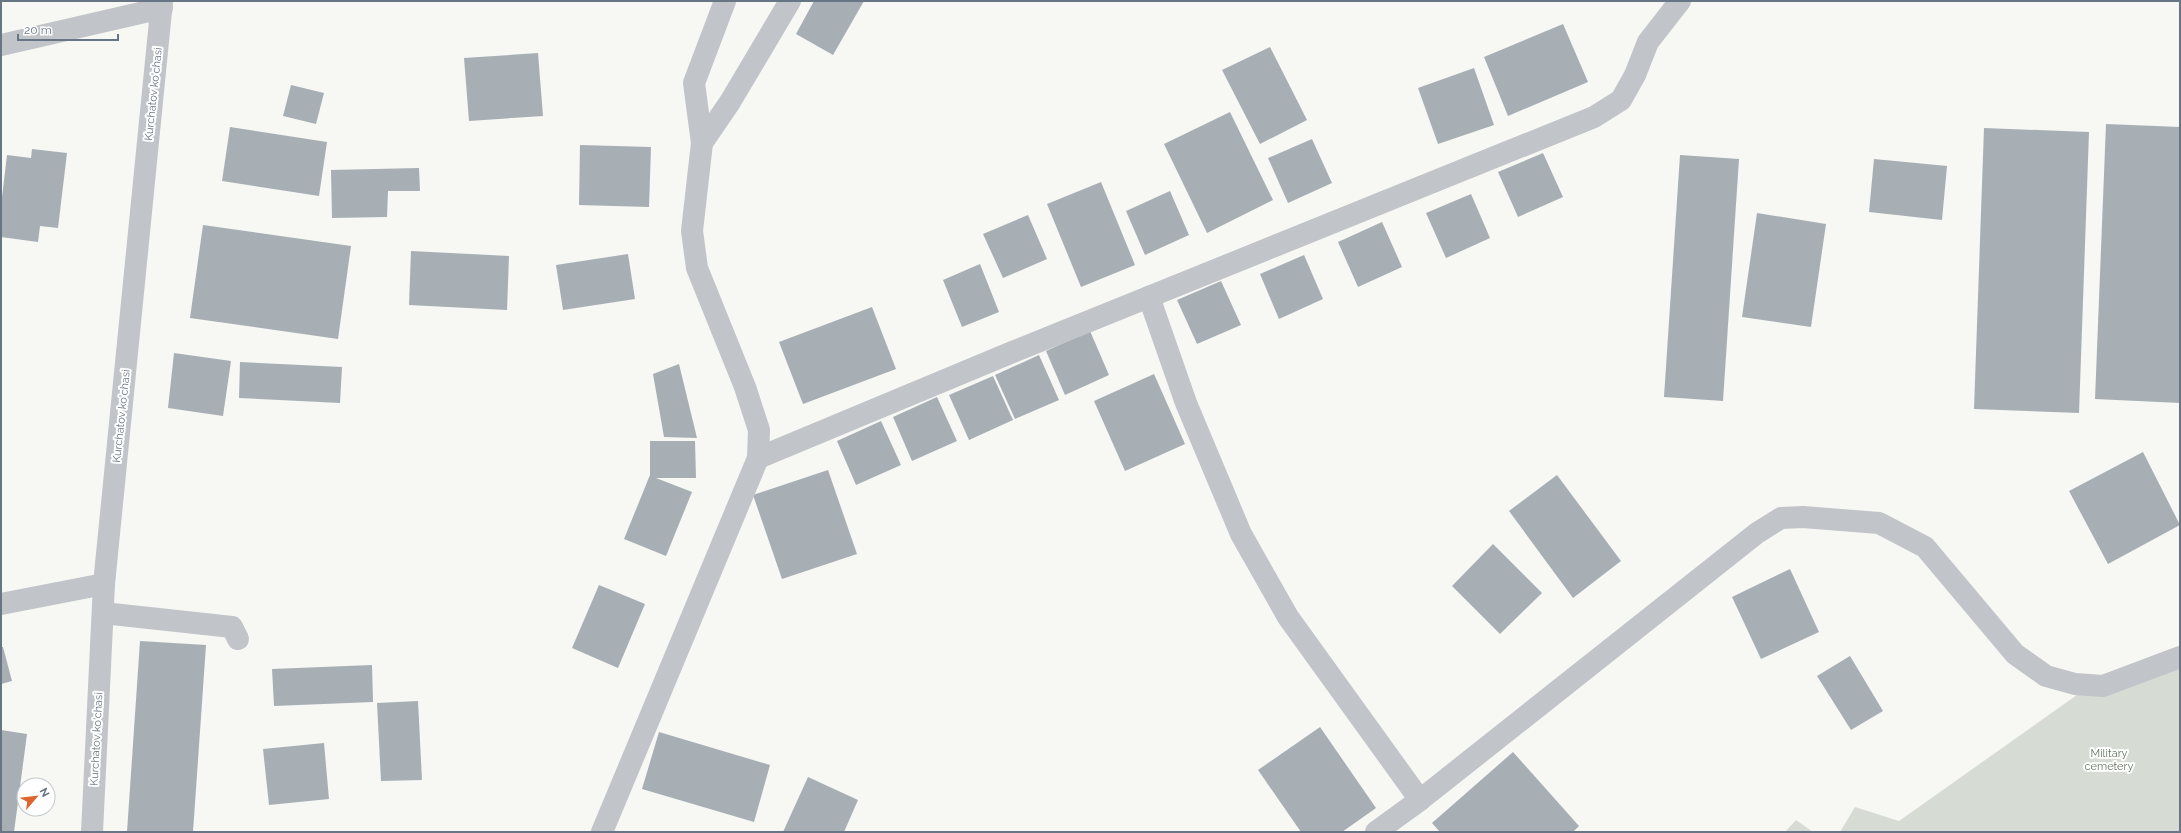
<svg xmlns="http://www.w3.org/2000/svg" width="2181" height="833" font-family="Raleway,sans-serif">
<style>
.green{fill:#d6dcd4}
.building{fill:#a7afb5}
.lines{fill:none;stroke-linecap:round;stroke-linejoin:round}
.minor{stroke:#c1c4c8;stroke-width:22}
.labels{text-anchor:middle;stroke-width:4;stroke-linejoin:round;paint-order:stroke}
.street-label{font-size:11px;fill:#677584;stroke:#fff}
.park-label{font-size:11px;fill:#657762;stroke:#fff}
</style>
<rect width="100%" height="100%" fill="#f7f7f4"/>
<g class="green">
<polygon points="2180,646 2180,832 1840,832 1855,807 1899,821 2108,673"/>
<polygon points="1796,820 1813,832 1785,832"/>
</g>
<g class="building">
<polygon points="814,1 864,1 833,55 796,34"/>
<polygon points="1563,24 1588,82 1508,116 1484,57"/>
<polygon points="1270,47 1307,120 1260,144 1222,70"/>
<polygon points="538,53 543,116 469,121 464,58"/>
<polygon points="1474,68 1494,125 1438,144 1418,88"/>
<polygon points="291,85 324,93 316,124 283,116"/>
<polygon points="1230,112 1273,200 1207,233 1164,144"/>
<polygon points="2106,124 2180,127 2180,403 2095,399"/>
<polygon points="230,127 327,142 319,196 222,181"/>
<polygon points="1984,128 2089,132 2079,413 1974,409"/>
<polygon points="1312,139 1332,183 1288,203 1268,158"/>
<polygon points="580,145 651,147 649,207 579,205"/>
<polygon points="32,149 67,153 58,228 40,226 38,242 1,237 1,206 7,155 31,158"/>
<polygon points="1543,153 1563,197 1518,217 1498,172"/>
<polygon points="1680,155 1739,159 1723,401 1664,397"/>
<polygon points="1874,159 1947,166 1942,220 1869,212"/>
<polygon points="419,168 420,191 388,191 387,217 332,218 331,170"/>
<polygon points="1101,182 1135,265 1081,287 1047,204"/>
<polygon points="1170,191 1189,235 1145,255 1126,211"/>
<polygon points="1471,194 1490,238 1446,258 1426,213"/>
<polygon points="1757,213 1826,224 1811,327 1742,317"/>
<polygon points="1028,215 1047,259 1003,278 983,234"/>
<polygon points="1382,222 1402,267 1358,287 1338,242"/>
<polygon points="203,225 351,246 338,339 190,318"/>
<polygon points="411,251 509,256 507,310 409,305"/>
<polygon points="628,254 635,299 563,310 556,265"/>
<polygon points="1304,255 1323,299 1279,319 1260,274"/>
<polygon points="980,264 999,312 962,327 943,280"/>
<polygon points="1221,281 1241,325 1197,344 1177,300"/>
<polygon points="872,307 896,369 803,404 779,342"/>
<polygon points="1090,331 1109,375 1065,395 1046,351"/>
<polygon points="174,353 231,361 223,416 168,408"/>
<polygon points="1039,355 1059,400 1015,419 995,375"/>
<polygon points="240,362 342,367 340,403 239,398"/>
<polygon points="679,364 697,438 664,437 653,374"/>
<polygon points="1154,374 1185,444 1125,471 1094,401"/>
<polygon points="993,376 1013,420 969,440 949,395"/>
<polygon points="937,397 957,441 912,461 893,417"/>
<polygon points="881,421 901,465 856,485 837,441"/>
<polygon points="650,441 695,441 696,478 656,478 692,492 666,556 624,539 650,475"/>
<polygon points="2143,452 2180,525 2108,564 2069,491"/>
<polygon points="828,470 857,554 782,579 753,495"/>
<polygon points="1557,475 1621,561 1573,598 1509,511"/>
<polygon points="1493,544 1542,593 1500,634 1452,586"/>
<polygon points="1790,569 1819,632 1761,659 1732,597"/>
<polygon points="599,585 645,604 618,668 572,648"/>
<polygon points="140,641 206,645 193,832 127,832"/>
<polygon points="1,647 3,647 12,681 1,684"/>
<polygon points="1850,656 1883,711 1851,730 1817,676"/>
<polygon points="372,665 373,702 274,706 272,669"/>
<polygon points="418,701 422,780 381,781 377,703"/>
<polygon points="1320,727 1376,808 1342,832 1301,832 1258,770"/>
<polygon points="1,730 27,734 14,832 1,832"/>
<polygon points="659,732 770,765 754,822 642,789"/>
<polygon points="324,743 329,799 269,805 263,749"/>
<polygon points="1513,752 1579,826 1573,832 1440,832 1432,823"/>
<polygon points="808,777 858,800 844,832 783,832"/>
</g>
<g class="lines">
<g class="minor">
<polyline points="1,45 162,8"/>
<polyline points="702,143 694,83 725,1"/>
<polyline points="1149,297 1186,403 1241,534 1288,617 1420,800"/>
<polyline points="758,458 1015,351 1594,117 1621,100 1635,75 1648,42 1680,1"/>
<polyline points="1,604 104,584"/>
<polyline points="103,613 232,627 238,639"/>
<polyline points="92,832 104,584 162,1"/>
<polyline points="602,832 758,458 759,430 745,387 697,268 692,231 702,143 730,102 790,1"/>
<polyline points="1376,832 1420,800 1757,533 1781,518 1803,517 1879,523 1925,547 2015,654 2046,676 2075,684 2103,686 2180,657"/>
</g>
</g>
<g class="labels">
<g class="street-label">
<text transform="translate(153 94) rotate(-84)" y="4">Kurchatov ko'chasi</text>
<text transform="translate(121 416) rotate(-84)" y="4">Kurchatov ko'chasi</text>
<text transform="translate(96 739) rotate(-87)" y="4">Kurchatov ko'chasi</text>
</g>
<g class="park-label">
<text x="2109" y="757">Military<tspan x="2109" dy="13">cemetery</tspan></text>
</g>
</g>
<rect width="2181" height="833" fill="none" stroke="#677584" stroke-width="4"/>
<g transform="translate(36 797) rotate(62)"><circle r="19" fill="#ffffff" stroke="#c2c8ce"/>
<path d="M0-3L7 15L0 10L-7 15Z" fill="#dd642e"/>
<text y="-6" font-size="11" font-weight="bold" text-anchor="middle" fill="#677584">N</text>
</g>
<path d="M18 34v6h100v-6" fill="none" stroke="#677584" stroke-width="2"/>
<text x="24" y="34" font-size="12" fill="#677584" stroke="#ffffff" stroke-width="3" paint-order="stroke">20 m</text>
</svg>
